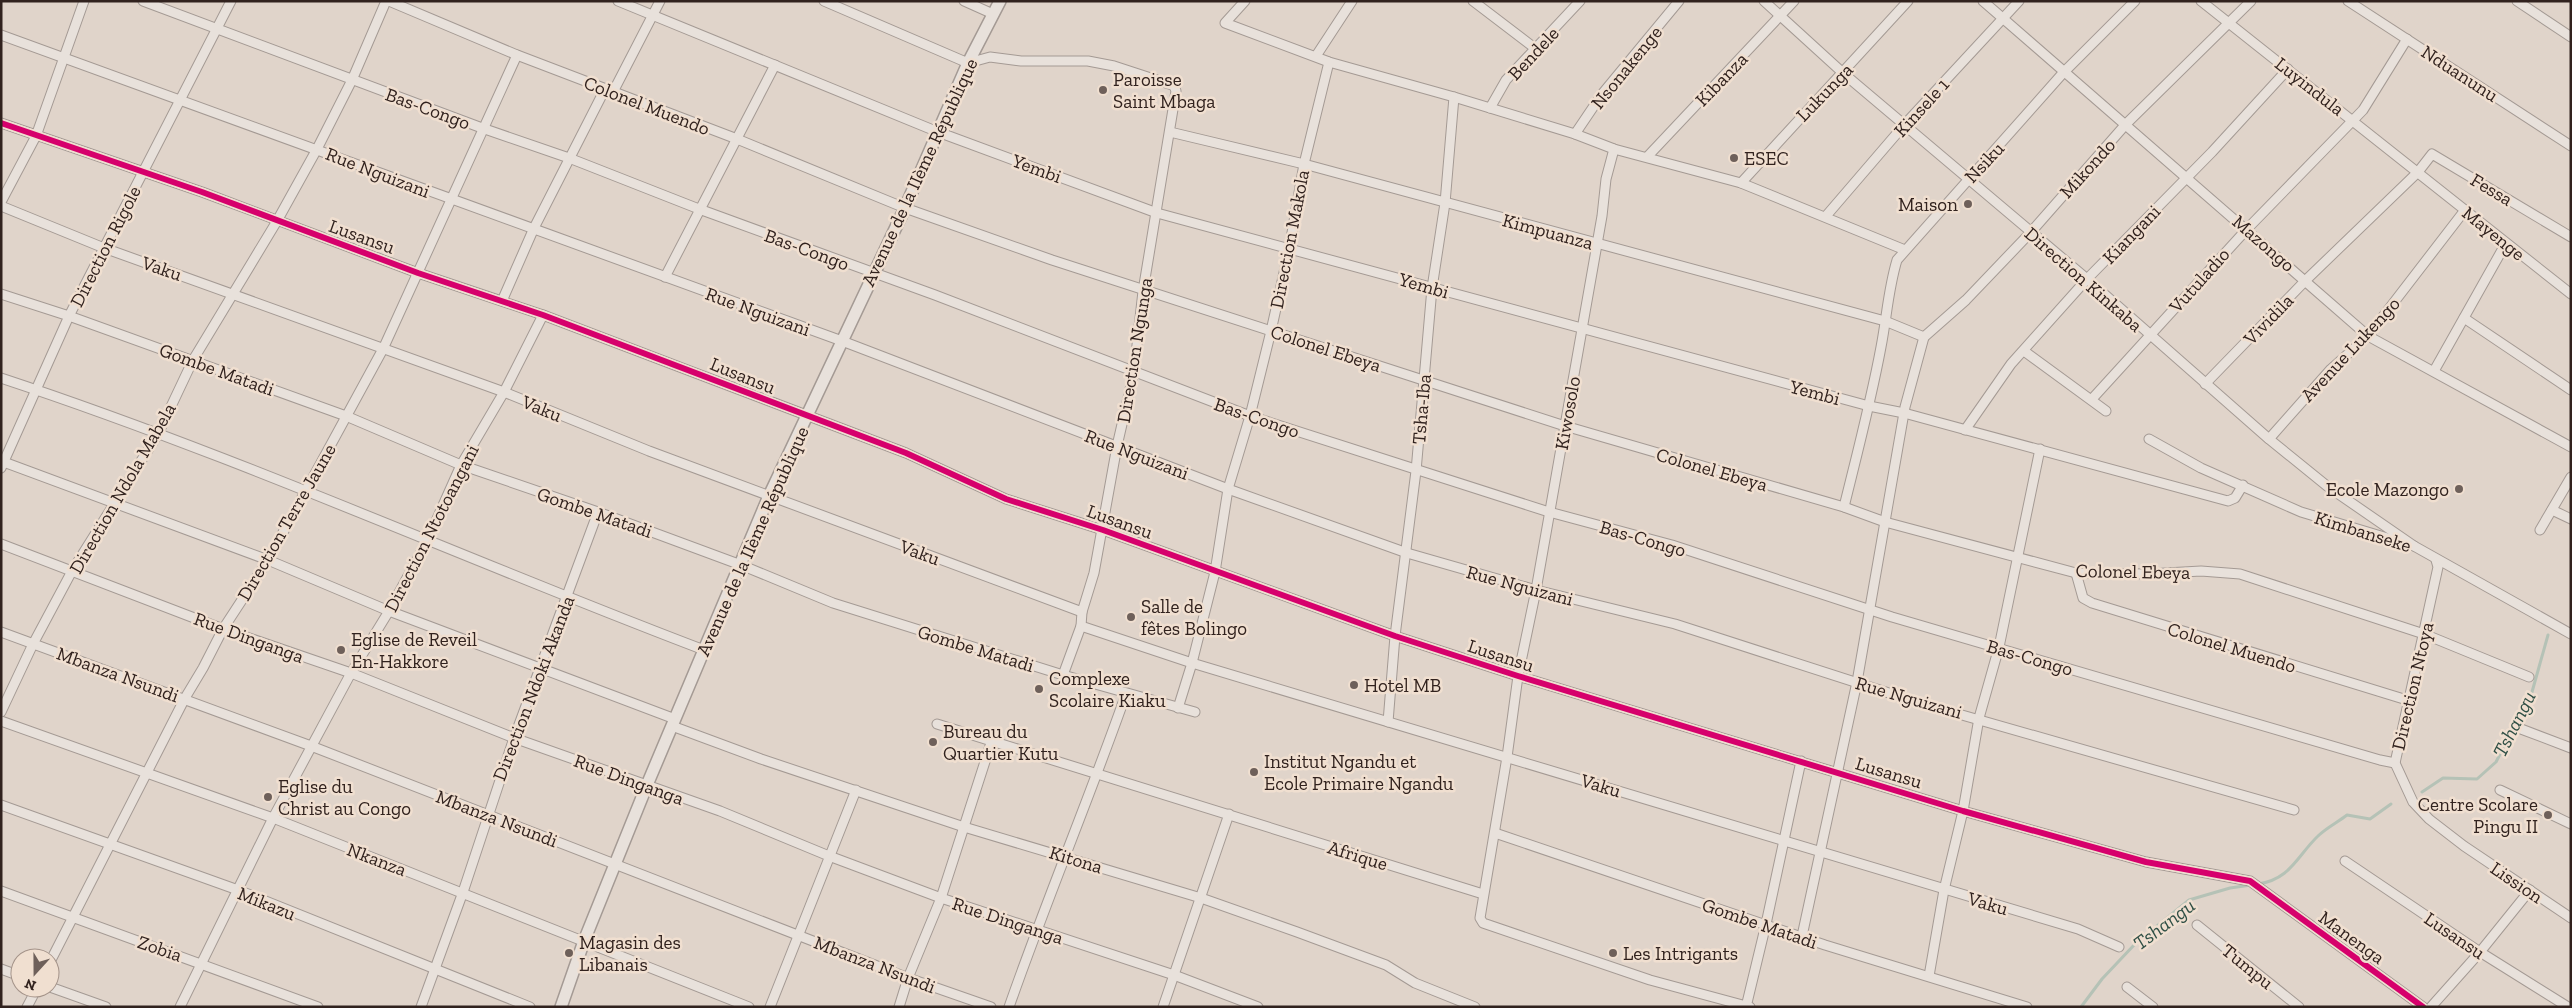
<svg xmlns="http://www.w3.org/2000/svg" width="2572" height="1008" font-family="'Zilla Slab',serif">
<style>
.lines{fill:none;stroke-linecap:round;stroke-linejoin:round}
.stream{stroke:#b5c2b6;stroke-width:3}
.minor-casing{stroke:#a49a94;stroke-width:11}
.tertiary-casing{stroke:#a49a94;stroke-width:14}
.minor{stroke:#e8e1db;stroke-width:9}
.tertiary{stroke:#e8e1db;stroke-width:11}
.cycleway-casing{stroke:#f0dfd0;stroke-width:9}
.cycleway{stroke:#d6006c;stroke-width:6}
.poi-dot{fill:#6e605a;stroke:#f0dfd0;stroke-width:2}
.labels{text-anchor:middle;stroke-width:5;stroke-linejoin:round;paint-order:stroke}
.street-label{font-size:19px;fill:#31221e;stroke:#f0dfd0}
.poi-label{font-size:19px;fill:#31221e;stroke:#f0dfd0;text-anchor:start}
.water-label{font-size:20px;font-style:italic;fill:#2f4f45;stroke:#f0dfd0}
</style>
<rect width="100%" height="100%" fill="#e0d4ca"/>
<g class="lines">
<g class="stream">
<polyline points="2422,792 2443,778 2477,779 2496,762 2532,692 2548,635"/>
<path d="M2258,884c33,-5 39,-28 60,-48 8,-8 20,-14 29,-21l23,4 21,-15"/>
<polyline points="2081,1007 2102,979 2135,944 2189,900 2230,888 2251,885"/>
</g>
<defs>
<g id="minor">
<polyline points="143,1 482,128 569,158 699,209 935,295 1250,416 1549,512 1672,545 1892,617 2380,760 2395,763"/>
<polyline points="389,1 517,55 737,139 905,208 1052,260 1565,426 1844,507 1885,522 2076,573 2148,574 2201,571 2240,574 2424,634 2529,677"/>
<polyline points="618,1 938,132 1157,213 1869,406 1904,413 2228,501 2235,498 2243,485"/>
<polyline points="824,1 968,63 990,57 1021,61 1088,61 1114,66 1169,84 1174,86 1176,91 1143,291 1134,372 1117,446 1094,573 1082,612 1081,626 1063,675"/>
<polyline points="964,1 993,14"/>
<polyline points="1245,1 1225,23 1329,62 1454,97 1575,134 1614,149 1741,183 1905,250"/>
<polyline points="1473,1 1536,49"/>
<polyline points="1764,1 1843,73 2087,279 2269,439 2327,486 2414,546"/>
<polyline points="1983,1 2368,336 2571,447"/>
<polyline points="2201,1 2571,294"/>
<polyline points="2348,1 2571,146"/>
<polyline points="2517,1 2571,37"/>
<polyline points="1,35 842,341 1228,489 1407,553 1536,590 1675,624 1920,703 2294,810"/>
<polyline points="1316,56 1352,1"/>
<polyline points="613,92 660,1"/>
<polyline points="1490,108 1506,80 1580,1"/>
<polyline points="1,123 202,192 418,273 543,315 906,453 1006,499 1103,530 1395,636 1518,676 1963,811 2146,862 2250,881 2423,1007"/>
<polyline points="1170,132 1304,164 1885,321 1924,337"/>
<polyline points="1575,134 1602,94 1679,1"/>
<polyline points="1614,149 1606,179 1602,216 1536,590 1518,676 1507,757 1480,918 1483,923 1650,980 1750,1007"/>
<polyline points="1648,156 1794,1"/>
<polyline points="1741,183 1908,1"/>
<polyline points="1,202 36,136 84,1"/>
<polyline points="1,206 104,248 504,392 649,451 1082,612"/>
<polyline points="1826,216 1905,124 2019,1"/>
<polyline points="665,277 775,65"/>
<polyline points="1,294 69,316 346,416 461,465 598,512 741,565 833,603 1063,675 1195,712"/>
<polyline points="502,301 534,228 605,89"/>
<polyline points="2464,318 2571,390"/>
<polyline points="1924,337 1966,300 2031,232 2126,124 2251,1"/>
<polyline points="2024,351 2106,411"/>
<polyline points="2434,371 2506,243"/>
<path d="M1,378c239,79 468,183 703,272"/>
<polyline points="2205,384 2306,280 2418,172 2432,154 2571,237"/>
<polyline points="2092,399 2247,229 2363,110 2407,39"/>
<polyline points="1965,430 2011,364 2087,279 2212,152 2288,69"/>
<polyline points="2149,439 2201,468 2301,512 2414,546 2571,634"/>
<polyline points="2269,439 2331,369 2368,336 2465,210"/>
<polyline points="1,461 268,560 389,611 675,719"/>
<polyline points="1,468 69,316 231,1"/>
<path d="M1844,507c13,-53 27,-106 37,-160 6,-31 7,-57 16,-87l166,-187 72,-72"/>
<polyline points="2552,510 2571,519"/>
<polyline points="2540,530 2571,477"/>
<polyline points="1,544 223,629 351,673 514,738 720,811 829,856 941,898 1174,975 1258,1007"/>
<polyline points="2436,560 2438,567 2395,763 2413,802 2429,819 2464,846 2571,918"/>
<polyline points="2076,573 2083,598 2092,603 2407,700"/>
<polyline points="1081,626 1192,663 2078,929 2119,947"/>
<polyline points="1,632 311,746 908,978 991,1007"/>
<polyline points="1178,708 1192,663 1215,572 1228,489 1250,416 1271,331 1289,250 1304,164 1329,62"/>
<polyline points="1,712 33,644 72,571 158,434 193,360 277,221 317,149 352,80 386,1"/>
<polyline points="1,721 273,818 749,1007"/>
<polyline points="1388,722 1395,636 1416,471 1432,288 1445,203 1454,97"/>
<polyline points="937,724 1483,894"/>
<polyline points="672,726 761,759 964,827 1201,898 1297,932 1386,965 1415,983 1475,1007"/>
<polyline points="2521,729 2571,748"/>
<polyline points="2500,790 2571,824"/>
<polyline points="1,805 238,890 530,1007"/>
<polyline points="1495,833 1825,945 2027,1007"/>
<polyline points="2345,861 2480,952 2568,1007"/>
<polyline points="1,891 318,1007"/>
<polyline points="2197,925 2299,1007"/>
<polyline points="1802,936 1857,682 1905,407 1924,337"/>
<polyline points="50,962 185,698 203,668 223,629 268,560 383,349 517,55"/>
<polyline points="1,969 20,976"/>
<polyline points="1929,976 1944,890 1963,811 1979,718 1999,647 2040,449"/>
<polyline points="50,987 106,1007"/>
<polyline points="2127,987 2153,1007"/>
<polyline points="27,1007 37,988"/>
<polyline points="180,1007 273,818 351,673 389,611 428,539 461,465 504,392 543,315"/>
<polyline points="421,1007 463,892 514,738 598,512"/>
<polyline points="770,1007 856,790"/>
<polyline points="899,1007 908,978 941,898 991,743"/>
<path d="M1009,1007c37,-106 80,-208 117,-313"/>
<polyline points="1163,1007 1229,814"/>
<polyline points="1746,1007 1766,924 1801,761"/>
<polyline points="2431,1007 2480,952 2530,890"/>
</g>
<polyline id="tertiary" points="561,1007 584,941 647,785 769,496 905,208 968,63 1000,1"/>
</defs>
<use href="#minor" class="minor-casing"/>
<use href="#tertiary" class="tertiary-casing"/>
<use href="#minor" class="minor"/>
<use href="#tertiary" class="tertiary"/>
<defs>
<polyline id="cycleway" points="1,123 202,192 418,273 543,315 906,453 1006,499 1103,530 1395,636 1518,676 1963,811 2146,862 2250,881 2423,1007"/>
</defs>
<use href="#cycleway" class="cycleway-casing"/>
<use href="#cycleway" class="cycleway"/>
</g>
<g class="poi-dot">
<circle cx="1103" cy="90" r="5"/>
<circle cx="1734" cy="158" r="5"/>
<circle cx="1968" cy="204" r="5"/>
<circle cx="2459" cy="489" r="5"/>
<circle cx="1131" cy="617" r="5"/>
<circle cx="341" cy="650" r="5"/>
<circle cx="1354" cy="685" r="5"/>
<circle cx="1039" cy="689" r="5"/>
<circle cx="933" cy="742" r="5"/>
<circle cx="1254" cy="772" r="5"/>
<circle cx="268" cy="797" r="5"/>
<circle cx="2548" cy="815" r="5"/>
<circle cx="569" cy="953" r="5"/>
<circle cx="1613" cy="953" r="5"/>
</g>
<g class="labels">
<g class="street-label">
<text transform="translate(1533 53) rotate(-47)" y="7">Bendele</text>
<text transform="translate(1626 67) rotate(-51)" y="7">Nsonakenge</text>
<text transform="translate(2460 73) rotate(33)" y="7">Nduanunu</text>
<text transform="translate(1721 79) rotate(-46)" y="7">Kibanza</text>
<text transform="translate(2310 86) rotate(38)" y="7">Luyindula</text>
<text transform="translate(1824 92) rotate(-46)" y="7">Lukunga</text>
<text transform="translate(647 105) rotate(21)" y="7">Colonel Muendo</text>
<text transform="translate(1921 107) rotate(-48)" y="7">Kinsele 1</text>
<text transform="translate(428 108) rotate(20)" y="7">Bas-Congo</text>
<text transform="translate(1984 162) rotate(-47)" y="7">Nsiku</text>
<text transform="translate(1037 168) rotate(20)" y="7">Yembi</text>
<text transform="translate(2087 168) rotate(-48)" y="7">Mikondo</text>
<text transform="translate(378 172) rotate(21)" y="7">Rue Nguizani</text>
<text transform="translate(919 172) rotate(-65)" y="7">Avenue de la IIème République</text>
<text transform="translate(2492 189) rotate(31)" y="7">Fessa</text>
<text transform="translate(1548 231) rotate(15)" y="7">Kimpuanza</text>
<text transform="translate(2494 233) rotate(39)" y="7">Mayenge</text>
<text transform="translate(2131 234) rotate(-46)" y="7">Kiangani</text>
<text transform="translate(362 236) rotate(20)" y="7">Lusansu</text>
<text transform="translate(1289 239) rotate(-79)" y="7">Direction Makola</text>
<text transform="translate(2264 243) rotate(41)" y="7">Mazongo</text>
<text transform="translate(105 246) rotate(-63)" y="7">Direction Rigole</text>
<text transform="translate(807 249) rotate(20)" y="7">Bas-Congo</text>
<text transform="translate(162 268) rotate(19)" y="7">Vaku</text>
<text transform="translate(2084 279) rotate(41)" y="7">Direction Kinkaba</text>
<text transform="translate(2199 280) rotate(-48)" y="7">Vutuladio</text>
<text transform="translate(1424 285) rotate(16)" y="7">Yembi</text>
<text transform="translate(758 311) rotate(20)" y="7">Rue Nguizani</text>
<text transform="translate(2268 319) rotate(-46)" y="7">Vividila</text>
<text transform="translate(1326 348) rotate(18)" y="7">Colonel Ebeya</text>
<text transform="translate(2350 349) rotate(-47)" y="7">Avenue Lukengo</text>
<text transform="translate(1134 350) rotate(-81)" y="7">Direction Ngunga</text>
<text transform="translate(217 369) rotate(20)" y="7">Gombe Matadi</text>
<text transform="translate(743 375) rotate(22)" y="7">Lusansu</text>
<text transform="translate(1815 392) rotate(15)" y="7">Yembi</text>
<text transform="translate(542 408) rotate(22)" y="7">Vaku</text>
<text transform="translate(1421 409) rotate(-85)" y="7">Tsha-Iba</text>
<text transform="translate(1567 413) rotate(-80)" y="7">Kiwosolo</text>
<text transform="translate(1257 417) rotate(19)" y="7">Bas-Congo</text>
<text transform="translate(1137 454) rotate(21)" y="7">Rue Nguizani</text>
<text transform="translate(1712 469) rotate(16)" y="7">Colonel Ebeya</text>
<text transform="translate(122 488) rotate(-60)" y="7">Direction Ndola Mabela</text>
<text transform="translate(595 512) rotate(19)" y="7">Gombe Matadi</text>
<text transform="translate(1120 521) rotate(20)" y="7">Lusansu</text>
<text transform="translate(286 522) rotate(-60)" y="7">Direction Terre Jaune</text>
<text transform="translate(431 528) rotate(-63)" y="7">Direction Ntotoangani</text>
<text transform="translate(2363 531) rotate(17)" y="7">Kimbanseke</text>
<text transform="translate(1643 538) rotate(16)" y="7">Bas-Congo</text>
<text transform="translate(752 541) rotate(-66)" y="7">Avenue de la IIème République</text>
<text transform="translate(920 552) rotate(20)" y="7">Vaku</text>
<text transform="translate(2133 571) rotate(1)" y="7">Colonel Ebeya</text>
<text transform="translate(1520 585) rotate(15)" y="7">Rue Nguizani</text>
<text transform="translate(249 637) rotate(20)" y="7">Rue Dinganga</text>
<text transform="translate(2232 647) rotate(17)" y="7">Colonel Muendo</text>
<text transform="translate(976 648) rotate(17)" y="7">Gombe Matadi</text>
<text transform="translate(1501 655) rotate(18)" y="7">Lusansu</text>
<text transform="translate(2030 657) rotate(16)" y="7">Bas-Congo</text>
<text transform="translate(118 674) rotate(20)" y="7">Mbanza Nsundi</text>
<text transform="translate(2412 686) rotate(-77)" y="7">Direction Ntoya</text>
<text transform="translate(533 688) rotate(-69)" y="7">Direction Ndoki Akanda</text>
<text transform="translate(1909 697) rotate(16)" y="7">Rue Nguizani</text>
<text transform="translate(1889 772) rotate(17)" y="7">Lusansu</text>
<text transform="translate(629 779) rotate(20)" y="7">Rue Dinganga</text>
<text transform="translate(1601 785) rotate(17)" y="7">Vaku</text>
<text transform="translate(497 818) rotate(21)" y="7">Mbanza Nsundi</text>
<text transform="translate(1358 855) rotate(17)" y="7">Afrique</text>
<text transform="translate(377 859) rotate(21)" y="7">Nkanza</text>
<text transform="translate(1076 859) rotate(17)" y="7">Kitona</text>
<text transform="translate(2517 882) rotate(34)" y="7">Lission</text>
<text transform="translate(267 903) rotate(22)" y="7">Mikazu</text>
<text transform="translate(1988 903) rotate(16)" y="7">Vaku</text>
<text transform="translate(1008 920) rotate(18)" y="7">Rue Dinganga</text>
<text transform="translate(1760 923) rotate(19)" y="7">Gombe Matadi</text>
<text transform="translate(2455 935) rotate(34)" y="7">Lusansu</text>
<text transform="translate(2352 937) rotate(36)" y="7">Manenga</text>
<text transform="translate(160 948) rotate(19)" y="7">Zobia</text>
<text transform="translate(875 964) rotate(21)" y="7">Mbanza Nsundi</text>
<text transform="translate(2248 966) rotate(39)" y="7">Tumpu</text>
</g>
<g class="poi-label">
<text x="1113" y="86">Paroisse<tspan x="1113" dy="22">Saint Mbaga</tspan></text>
<text x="1744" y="165">ESEC</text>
<text x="1958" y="211" text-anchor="end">Maison</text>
<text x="2449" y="496" text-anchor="end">Ecole Mazongo</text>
<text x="1141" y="613">Salle de<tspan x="1141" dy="22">fêtes Bolingo</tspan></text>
<text x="351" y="646">Eglise de Reveil<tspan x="351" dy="22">En-Hakkore</tspan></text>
<text x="1049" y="685">Complexe<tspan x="1049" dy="22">Scolaire Kiaku</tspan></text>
<text x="1364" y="692">Hotel MB</text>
<text x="943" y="738">Bureau du<tspan x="943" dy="22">Quartier Kutu</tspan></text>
<text x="1264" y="768">Institut Ngandu et<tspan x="1264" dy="22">Ecole Primaire Ngandu</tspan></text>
<text x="278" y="793">Eglise du<tspan x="278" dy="22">Christ au Congo</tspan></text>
<text x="2538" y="811" text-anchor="end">Centre Scolare<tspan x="2538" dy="22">Pingu II</tspan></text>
<text x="579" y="949">Magasin des<tspan x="579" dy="22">Libanais</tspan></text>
<text x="1623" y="960">Les Intrigants</text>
</g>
<g class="water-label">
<text transform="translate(2514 724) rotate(-63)" y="7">Tshangu</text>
<text transform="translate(2164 924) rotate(-37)" y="7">Tshangu</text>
</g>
</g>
<rect width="2572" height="1008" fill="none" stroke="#31221e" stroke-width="5"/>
<g transform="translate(35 973) rotate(201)"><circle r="24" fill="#f0dfd0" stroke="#a49389"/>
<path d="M0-4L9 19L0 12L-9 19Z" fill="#6e605a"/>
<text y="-8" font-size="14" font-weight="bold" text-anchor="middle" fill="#31221e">N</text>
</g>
</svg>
